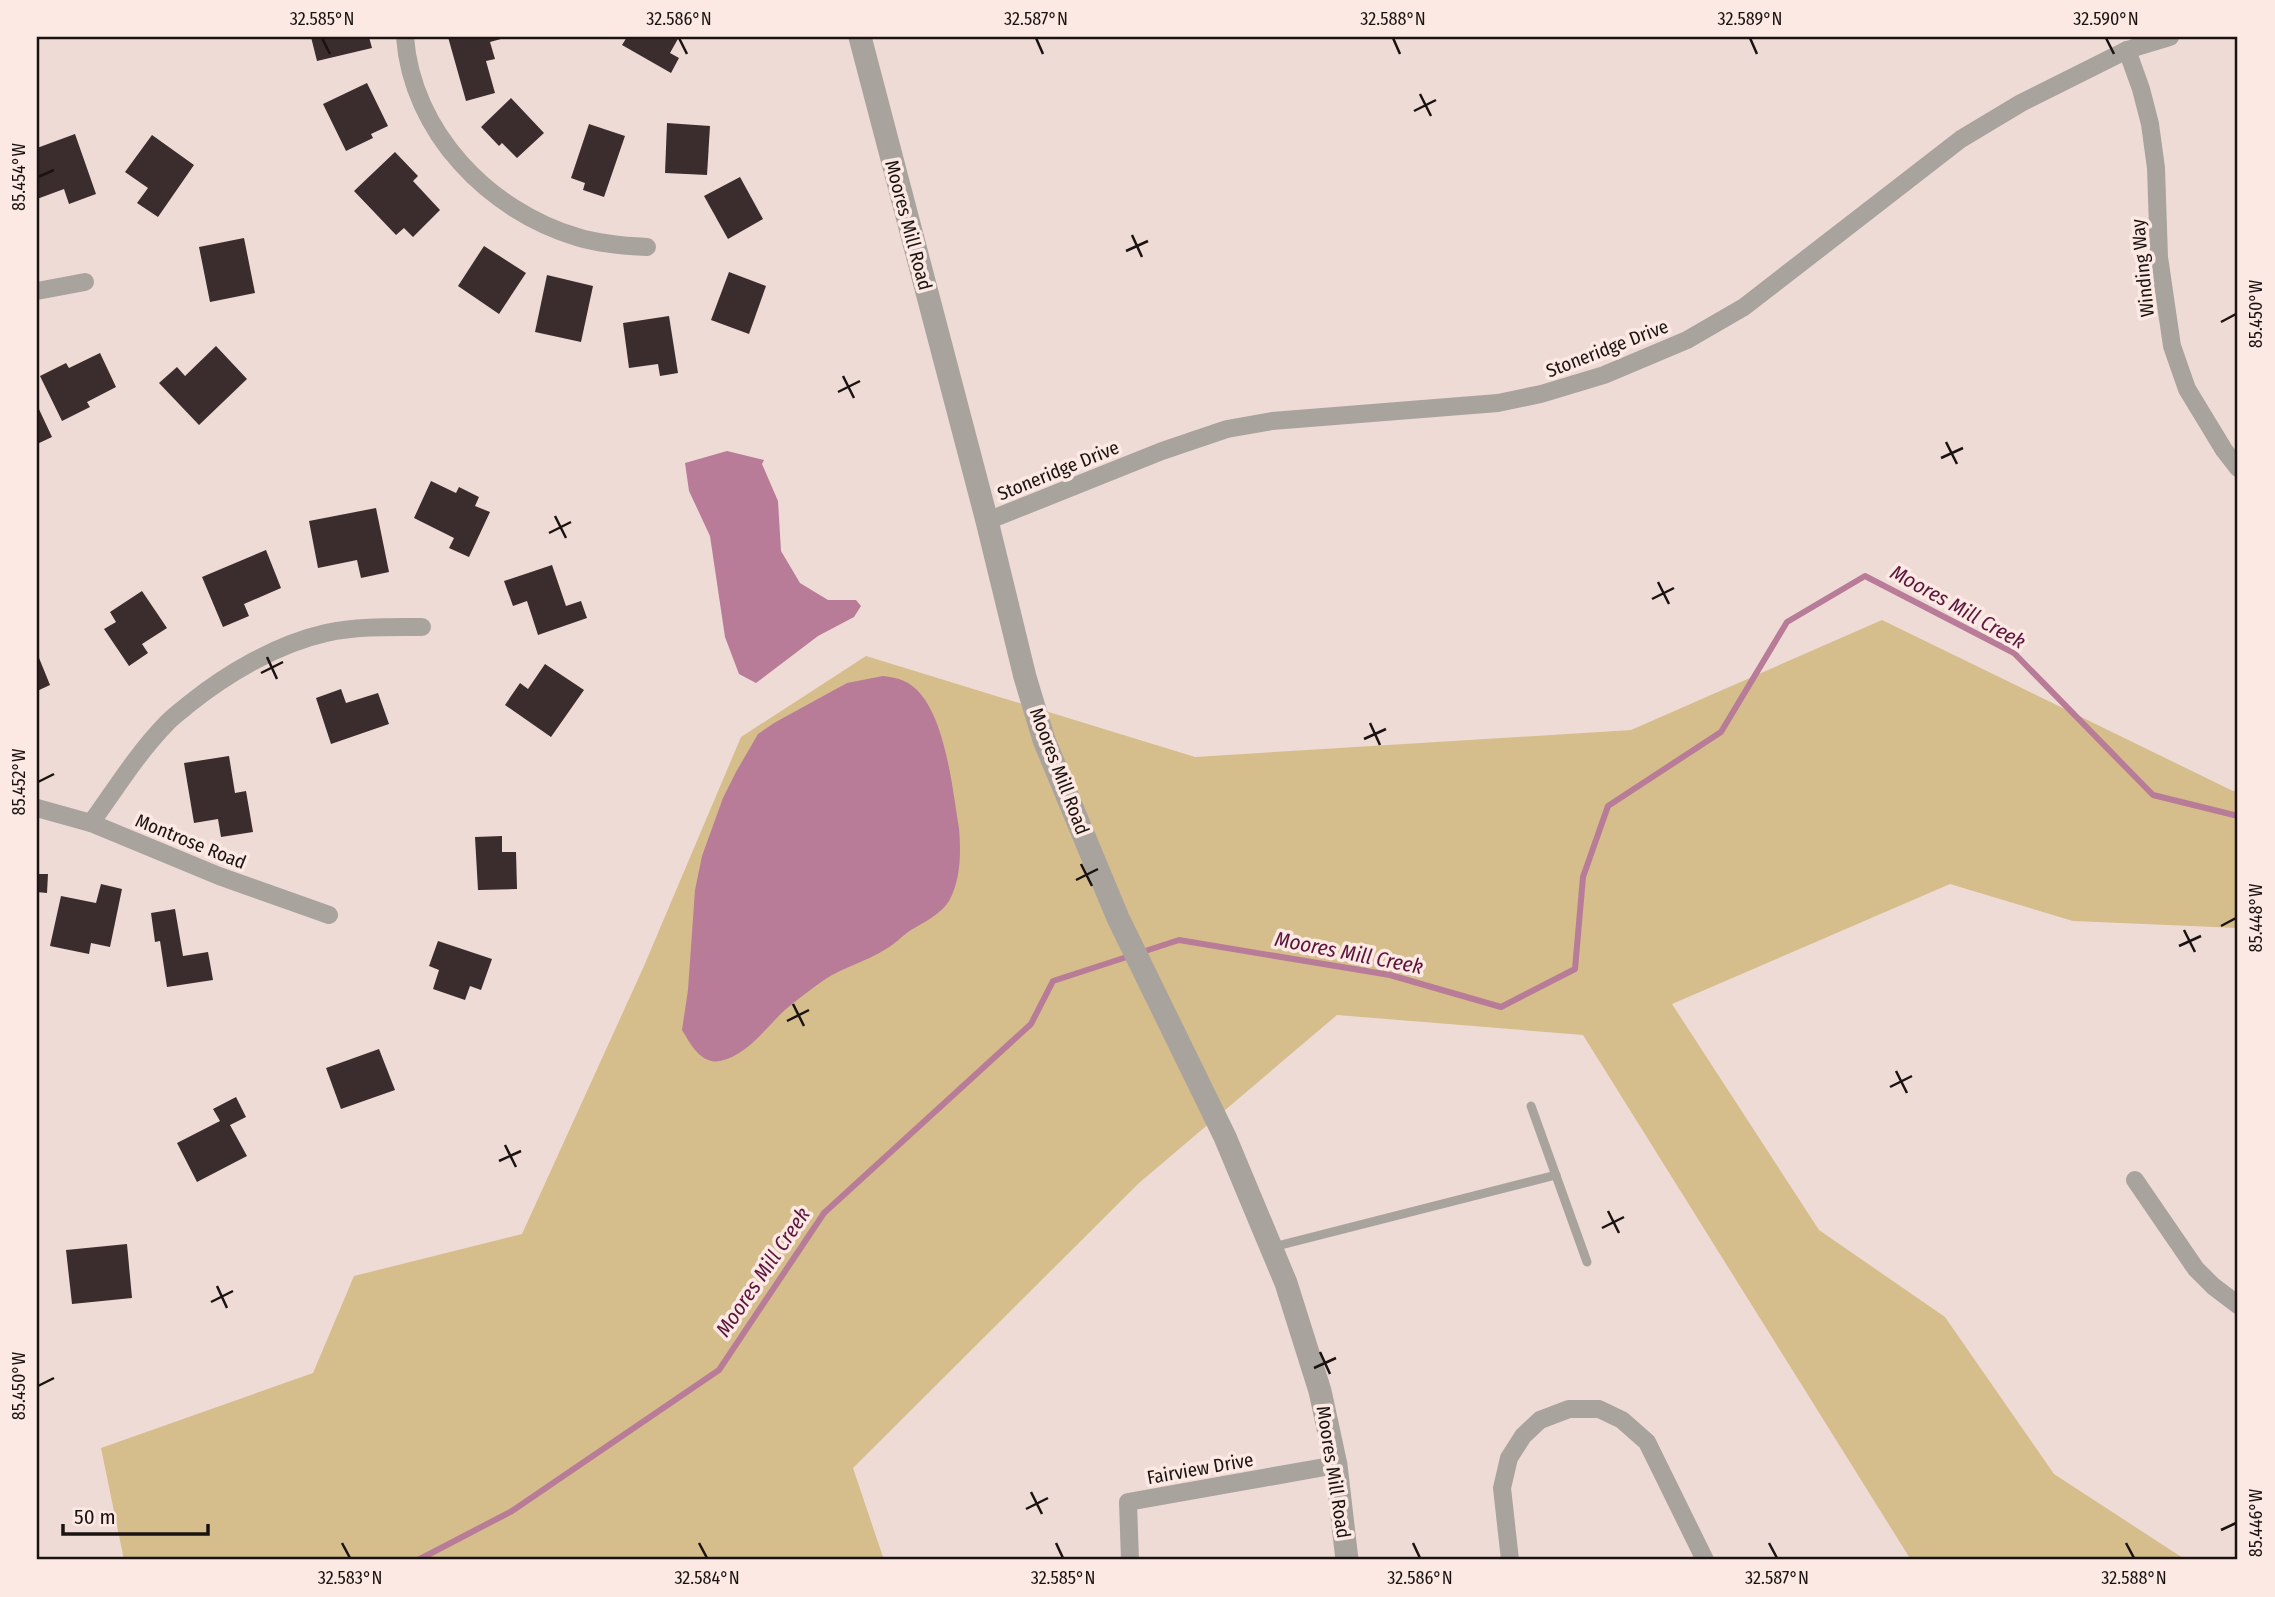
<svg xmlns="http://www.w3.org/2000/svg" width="2275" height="1597" font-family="'Fira Sans Condensed',sans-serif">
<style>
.green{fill:#d5bd8c}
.water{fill:#b87c98}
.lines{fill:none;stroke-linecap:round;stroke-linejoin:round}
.stream{stroke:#b87c98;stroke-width:6}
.building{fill:#3b2c2d}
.service{stroke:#a9a39e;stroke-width:9}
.minor{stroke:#a9a39e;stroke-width:18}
.tertiary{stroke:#a9a39e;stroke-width:23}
.ticks{fill:none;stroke:#1a1311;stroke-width:2.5}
.labels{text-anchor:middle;stroke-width:7;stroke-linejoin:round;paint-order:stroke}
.street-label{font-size:19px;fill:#1a1311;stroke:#fce9e3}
.water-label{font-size:21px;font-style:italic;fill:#5c143d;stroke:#fce9e3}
.neatline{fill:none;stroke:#1a1311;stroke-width:2.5}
.ticks-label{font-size:18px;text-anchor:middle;fill:#1a1311}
</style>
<rect width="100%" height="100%" fill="#efdbd6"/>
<polygon class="green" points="1882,620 2233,791 2238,790 2238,928 2073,921 1950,884 1672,1004 1819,1230 1945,1317 2054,1474 2186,1560 1911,1560 1583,1035 1337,1015 1139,1183 853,1468 884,1560 124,1560 101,1448 313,1373 354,1276 522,1234 644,966 741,737 866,656 1195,757 1631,730"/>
<g class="water">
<polygon points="727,451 764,460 762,464 778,501 781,551 800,583 828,600 856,600 861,606 854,617 818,636 756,683 739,674 725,637 710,536 689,491 685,463"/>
<path d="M883,676c7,1 15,2 21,5 41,18 48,108 55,147 2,24 2,52 -10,73 -8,13 -26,22 -38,29 -9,6 -16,14 -25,19 -20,13 -43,18 -62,31 -13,9 -26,19 -38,29 -20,18 -38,46 -66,52 -19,4 -30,-18 -38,-31l6,-40 7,-100 7,-34 21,-58 13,-26 22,-38 16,-11 73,-40z"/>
</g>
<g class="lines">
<polyline class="stream" points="418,1560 512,1511 719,1370 824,1213 1031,1024 1053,981 1179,940 1390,975 1501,1007 1575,969 1583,877 1608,806 1721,732 1787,622 1865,576 2014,653 2153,795 2238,816"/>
</g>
<g class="building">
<polygon points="311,37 369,37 372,48 317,61"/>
<polygon points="448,37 508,37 490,42 495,59 486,61 495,93 466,101"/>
<polygon points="627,37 679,37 670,53 679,58 671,73 622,45"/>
<polygon points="367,83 388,126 371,134 373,138 346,151 323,104"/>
<polygon points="511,98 544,133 517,158 502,143 499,146 481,127"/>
<polygon points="667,123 710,126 707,175 665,173"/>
<polygon points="589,124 625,136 604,197 583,190 585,183 571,178"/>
<polygon points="75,134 96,194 69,204 64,189 37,199 37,148"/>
<polygon points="152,135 194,165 158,217 137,203 148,188 125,172"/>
<polygon points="395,152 418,176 413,181 440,210 413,237 404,228 396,235 354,191"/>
<polygon points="740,177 763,219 728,239 704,196"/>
<polygon points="244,238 255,293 210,302 199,247"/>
<polygon points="484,246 526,273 499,314 458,286"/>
<polygon points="729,272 766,286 749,334 711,320"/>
<polygon points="547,275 593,286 581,342 535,332"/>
<polygon points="669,316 678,373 660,376 658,364 629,368 623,323"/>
<polygon points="216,346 247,379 199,425 159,383 177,367 185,376"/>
<polygon points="100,353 116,387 87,402 90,407 62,421 40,376 66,363 69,368"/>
<polygon points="37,405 52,437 37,444"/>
<polygon points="431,481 456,493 459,487 479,497 475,506 490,512 469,557 449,548 454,538 414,518"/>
<polygon points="376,508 389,572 361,578 357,560 318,568 309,521"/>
<polygon points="266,550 281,588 244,604 249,616 223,627 202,577"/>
<polygon points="552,565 566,606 581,601 587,618 538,635 527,601 513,606 504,581"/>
<polygon points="142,591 167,628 142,644 148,653 129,666 104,629 116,622 110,612"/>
<polygon points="37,653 50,685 37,691"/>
<polygon points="545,664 584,690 551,737 505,705 520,683 528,689"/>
<polygon points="341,689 346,703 378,693 389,724 331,744 316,698"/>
<polygon points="229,756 235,793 246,791 253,832 221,837 218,819 194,823 184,763"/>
<polygon points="502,836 502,852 516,852 517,889 478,890 475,837"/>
<polygon points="37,874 48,874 47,893 37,892"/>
<polygon points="101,884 122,889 110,947 91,943 89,954 50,946 61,896 96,903"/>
<polygon points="175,909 183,956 208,952 213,980 167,987 160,941 155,942 151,913"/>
<polygon points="438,941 492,959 481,990 470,986 465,1000 433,989 439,970 429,966"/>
<polygon points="379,1049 395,1090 341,1109 326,1068"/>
<polygon points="236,1097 246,1117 230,1125 247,1156 197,1182 177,1143 220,1121 213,1109"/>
<polygon points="127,1244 132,1298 72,1304 66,1250"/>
</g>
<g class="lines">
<g class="service">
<polyline points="1531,1106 1587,1262"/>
<polyline points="1273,1247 1556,1175"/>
</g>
<g class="minor">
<path d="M405,37c7,95 84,174 172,200 23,7 46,9 70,10"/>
<polyline points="2127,50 2141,89 2150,124 2156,168 2159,257 2172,346 2187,389 2224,450 2238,468"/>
<polyline points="37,291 85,282"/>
<polyline points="987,521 1162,451 1227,429 1272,421 1498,403 1541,394 1604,375 1687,340 1744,307 1961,139 2021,103 2127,50 2170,37"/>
<polyline points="37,808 91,823 219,876 329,915"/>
<path d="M91,823c24,-33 46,-69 74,-98 7,-8 16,-14 24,-21 39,-31 88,-60 137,-71 32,-7 64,-6 96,-6"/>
<polyline points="2135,1180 2196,1269 2213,1286 2238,1305"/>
<polyline points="1130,1560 1128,1502 1336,1465"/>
<polyline points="1510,1560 1502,1488 1509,1458 1523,1436 1540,1420 1569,1409 1599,1409 1622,1420 1647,1442 1705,1560"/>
</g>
<polyline class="tertiary" points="860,37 987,521 1025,677 1044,740 1118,918 1225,1137 1286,1283 1320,1391 1336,1465 1347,1560"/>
</g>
<path class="ticks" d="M322,38l8,16M679,38l8,16M1036,38l7,16M1393,38l7,16M1750,38l7,16M2106,38l8,16M1420,94l11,22M1414,111l22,-11M38,177l16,-7M1132,235l10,22M1126,251l22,-10M2221,322l15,-8M843,376l11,22M838,392l22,-11M1946,442l11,22M1941,458l22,-10M555,516l11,22M549,533l22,-11M1658,582l11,22M1652,599l22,-11M267,657l10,22M261,673l22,-11M1370,723l10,22M1364,739l22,-10M38,782l16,-8M1081,864l11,22M1076,880l22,-11M2221,926l15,-8M2184,930l11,22M2179,946l22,-10M793,1004l11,22M787,1021l22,-11M1896,1071l11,22M1890,1087l22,-11M505,1145l11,22M499,1161l22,-10M1608,1211l11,22M1602,1228l22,-11M217,1286l10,22M211,1302l22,-11M1320,1352l10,22M1314,1368l22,-10M38,1386l16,-8M1031,1492l11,22M1026,1509l22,-11M2221,1530l15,-7M342,1543l8,15M699,1543l8,15M1056,1543l7,15M1413,1543l7,15M1769,1543l8,15M2126,1543l8,15"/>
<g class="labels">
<g class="street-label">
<text transform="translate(909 225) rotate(75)" y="7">Moores Mill Road</text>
<text transform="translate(2142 268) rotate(-96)" y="7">Winding Way</text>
<text transform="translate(1607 348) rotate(-21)" y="7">Stoneridge Drive</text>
<text transform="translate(1058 470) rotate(-22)" y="7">Stoneridge Drive</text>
<text transform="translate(1060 771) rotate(69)" y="7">Moores Mill Road</text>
<text transform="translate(191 841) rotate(22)" y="7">Montrose Road</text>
<text transform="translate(1200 1468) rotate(-10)" y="7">Fairview Drive</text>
<text transform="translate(1334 1472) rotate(81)" y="7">Moores Mill Road</text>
</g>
<g class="water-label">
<text transform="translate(1958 607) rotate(29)" y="7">Moores Mill Creek</text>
<text transform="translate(1349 953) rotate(11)" y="7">Moores Mill Creek</text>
<text transform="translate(763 1272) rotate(-56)" y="7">Moores Mill Creek</text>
</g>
</g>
<rect width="2275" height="1597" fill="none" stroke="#fce9e3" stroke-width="77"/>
<path d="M63 1524v10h145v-10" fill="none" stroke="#1a1311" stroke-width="3.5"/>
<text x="74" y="1524" font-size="21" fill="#1a1311" stroke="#fce9e3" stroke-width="5" paint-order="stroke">50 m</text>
<rect x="38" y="38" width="2198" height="1520" class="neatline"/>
<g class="ticks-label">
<text x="322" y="25">32.585°N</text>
<text x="679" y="25">32.586°N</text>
<text x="1036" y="25">32.587°N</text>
<text x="1393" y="25">32.588°N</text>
<text x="1750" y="25">32.589°N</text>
<text x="2106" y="25">32.590°N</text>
<text transform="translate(19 177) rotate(-90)" y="6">85.454°W</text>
<text transform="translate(2256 314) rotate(-90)" y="6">85.450°W</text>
<text transform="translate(19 782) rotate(-90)" y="6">85.452°W</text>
<text transform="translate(2256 918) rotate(-90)" y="6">85.448°W</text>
<text transform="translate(19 1386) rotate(-90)" y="6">85.450°W</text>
<text transform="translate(2256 1523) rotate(-90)" y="6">85.446°W</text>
<text x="350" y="1584">32.583°N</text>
<text x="707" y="1584">32.584°N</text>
<text x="1063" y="1584">32.585°N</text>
<text x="1420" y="1584">32.586°N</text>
<text x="1777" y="1584">32.587°N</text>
<text x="2134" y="1584">32.588°N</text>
</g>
</svg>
